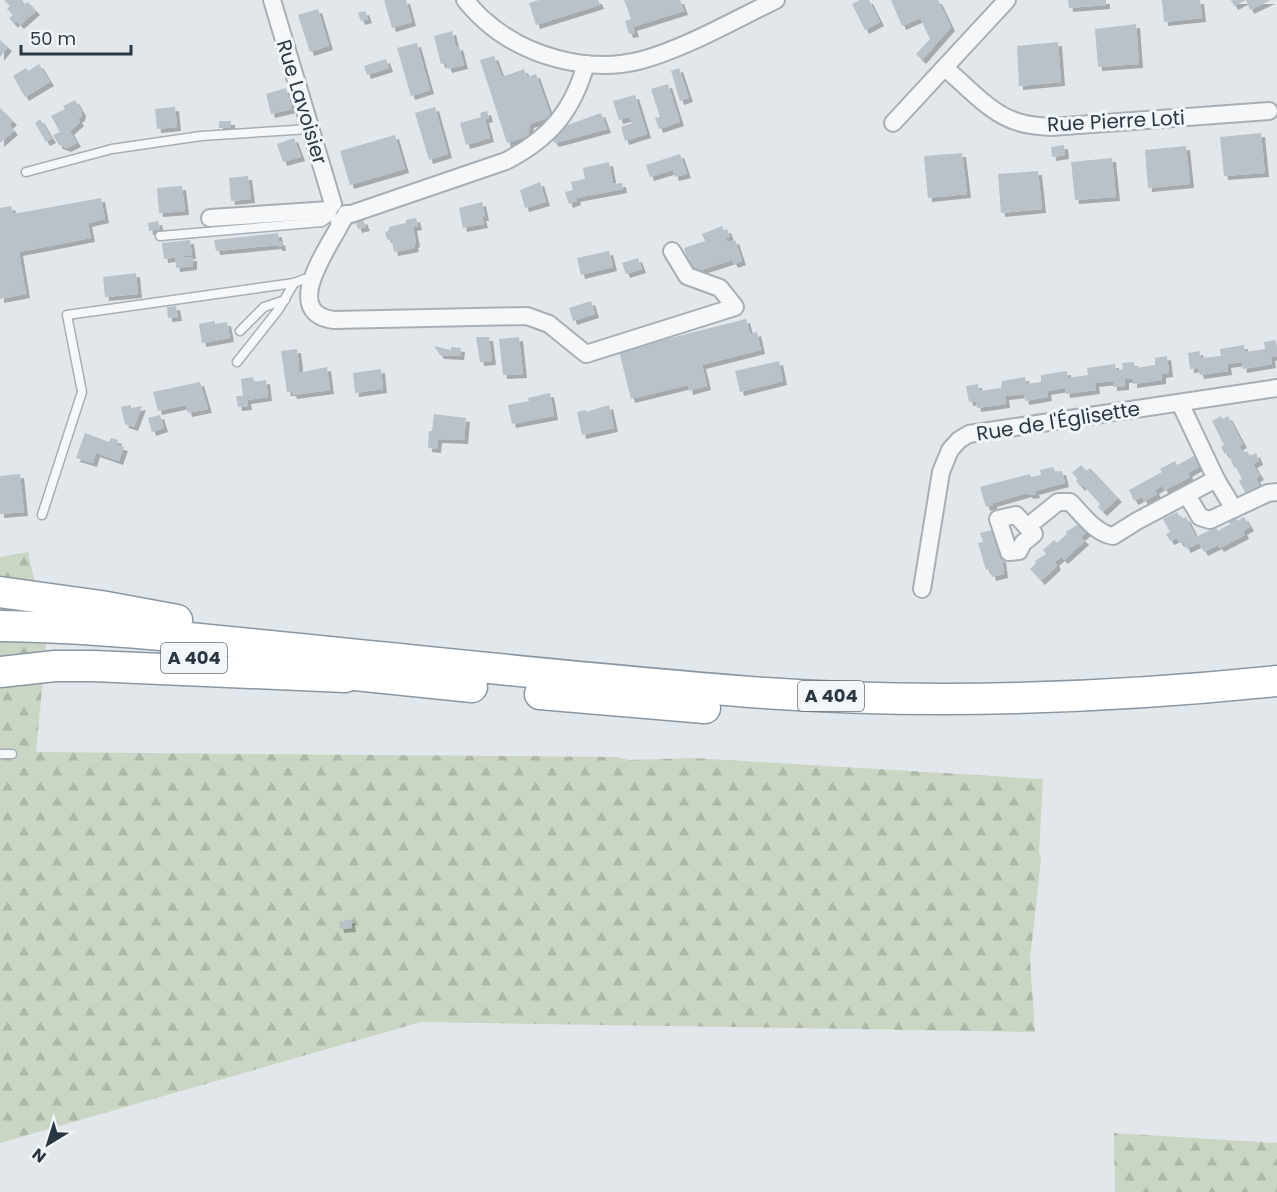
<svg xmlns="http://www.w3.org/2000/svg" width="1277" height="1192" font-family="Poppins,sans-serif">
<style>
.forest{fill:url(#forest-firs)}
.building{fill:#b9c1c9;filter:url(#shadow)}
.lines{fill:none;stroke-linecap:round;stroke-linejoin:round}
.lane-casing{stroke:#a7afb6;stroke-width:11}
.street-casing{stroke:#a7afb6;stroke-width:20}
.highway-casing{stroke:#8997a3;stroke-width:33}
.lane{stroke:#f5f7f9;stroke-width:8}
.street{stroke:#f5f7f9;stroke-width:16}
.highway{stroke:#fff;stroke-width:30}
.labels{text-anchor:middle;stroke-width:6;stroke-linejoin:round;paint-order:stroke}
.shield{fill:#f2f6f8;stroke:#65707a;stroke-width:1.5}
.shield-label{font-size:18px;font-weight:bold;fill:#293744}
.street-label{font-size:20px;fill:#293744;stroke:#f2f6f8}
</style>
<defs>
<pattern id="forest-firs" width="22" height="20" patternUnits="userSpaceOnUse" patternTransform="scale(1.5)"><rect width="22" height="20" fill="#cad6c3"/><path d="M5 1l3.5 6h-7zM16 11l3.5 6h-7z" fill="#aeb8a9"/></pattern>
<filter id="shadow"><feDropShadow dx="4" dy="4" stdDeviation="0" flood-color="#0004"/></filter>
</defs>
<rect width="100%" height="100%" fill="#e2e7eb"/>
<g class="forest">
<polygon points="28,552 47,636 36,752 617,757 629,760 694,758 1043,779 1039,851 1041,860 1030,960 1035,1032 421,1022 0,1143 0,557"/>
<polygon points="1114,1133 1277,1143 1277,1192 1115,1192"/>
</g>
<g class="building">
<polygon points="4,0 22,0 25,4 28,2 36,11 20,25 16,21 14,24 9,18 13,15 7,9 10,6"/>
<polygon points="384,0 406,0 412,22 392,28"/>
<polygon points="539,0 598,0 600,5 536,25 529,3"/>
<polygon points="624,0 680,0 684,11 633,27 635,33 629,34 625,21 631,19"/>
<polygon points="860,0 869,0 880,22 865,30 852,4"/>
<polygon points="891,0 938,0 951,27 922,60 916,54 930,39 920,18 902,26"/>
<polygon points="1068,0 1106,0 1106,5 1069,8"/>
<polygon points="1162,0 1200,0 1202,18 1164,22"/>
<polygon points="1231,0 1271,0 1250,10 1246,0 1234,6"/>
<polygon points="318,9 329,46 310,52 298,15"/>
<polygon points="365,11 368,19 361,21 358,13"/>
<polygon points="1136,24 1139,64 1098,67 1095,29"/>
<polygon points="452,31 456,47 459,46 464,65 448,69 446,63 441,64 434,36"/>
<polygon points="0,40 8,47 0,57"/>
<polygon points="1058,42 1061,82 1019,86 1017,46"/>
<polygon points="417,43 430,90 411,96 397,48"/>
<polygon points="494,56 502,77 524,69 527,77 536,74 551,117 530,124 528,136 507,143 480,60"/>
<polygon points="386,59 389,68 367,75 364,66"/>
<polygon points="39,64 50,82 25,97 13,76 26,68 28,71"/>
<polygon points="679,68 689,98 680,101 671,71"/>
<polygon points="668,84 680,122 659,129 655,118 660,117 651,89"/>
<polygon points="286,88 292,109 271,114 266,94"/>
<polygon points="635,95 647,134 625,141 621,127 632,123 630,117 619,120 613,101"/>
<polygon points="75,100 82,112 81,117 78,119 80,122 70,131 77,143 67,148 59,145 53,135 60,132 51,116 65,109 63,106"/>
<polygon points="175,107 177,127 157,129 155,109"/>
<polygon points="435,107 448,154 429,160 415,113"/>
<polygon points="0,108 13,121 9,125 14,131 0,143"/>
<polygon points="487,111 489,118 485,119 490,138 466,145 460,123 481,117 480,113"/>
<polygon points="601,113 607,129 555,143 551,138 562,127"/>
<polygon points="40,119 52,139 46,142 35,123"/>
<rect x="219" y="121" width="12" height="7"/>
<polygon points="1261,133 1265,173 1224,176 1220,137"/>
<polygon points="395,135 405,169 350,185 340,151"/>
<polygon points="294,138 301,157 283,162 277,144"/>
<polygon points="1064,145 1065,155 1052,157 1051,147"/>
<polygon points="1186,146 1190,184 1148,188 1145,150"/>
<polygon points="962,153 967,194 928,198 924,156"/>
<polygon points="680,154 687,174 675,177 673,170 650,177 646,165"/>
<polygon points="1112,158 1116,197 1075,200 1071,162"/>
<polygon points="609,162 613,184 622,183 623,189 576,198 577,201 569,204 565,192 573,190 571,182 585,179 583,168"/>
<polygon points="1038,171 1042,209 1001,213 998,174"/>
<polygon points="248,176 251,199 231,201 229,178"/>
<polygon points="540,182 546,202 525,208 520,190"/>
<polygon points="182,186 185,211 159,213 157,188"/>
<polygon points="101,198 105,219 88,223 91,238 19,252 26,294 0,299 0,208 11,206 13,214"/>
<polygon points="482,202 485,217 482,217 484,224 463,228 459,208"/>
<polygon points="416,218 418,226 413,227 416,243 414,244 415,248 394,252 392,241 387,239 385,233 389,230 389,227 406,223 406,220"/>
<polygon points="363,220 366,227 358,229 356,223"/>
<polygon points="158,221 160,229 149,231 148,223"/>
<polygon points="722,226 723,230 727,229 730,237 726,238 727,242 735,240 742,261 734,264 732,260 692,273 684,248 705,241 702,234"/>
<polygon points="278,233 279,242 281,241 282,247 278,247 278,245 216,251 214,240"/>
<polygon points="190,240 192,255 164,259 162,243"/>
<polygon points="609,251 613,267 581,275 577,258"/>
<polygon points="193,257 193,266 176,268 175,258"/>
<polygon points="638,258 642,269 626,274 622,263"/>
<polygon points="136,273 138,294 105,297 103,277"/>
<polygon points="591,301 595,314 573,321 569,308"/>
<polygon points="176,306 178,317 168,318 167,307"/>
<polygon points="746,319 750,334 757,332 761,350 702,365 707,386 689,391 688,385 631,399 619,351"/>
<polygon points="215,321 215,324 227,322 230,338 202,343 199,324"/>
<polygon points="476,337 489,337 492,361 480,362"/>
<polygon points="519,337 523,374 503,375 499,339"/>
<polygon points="1276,340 1277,356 1271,357 1272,364 1243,369 1242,362 1227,364 1228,371 1200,375 1198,368 1190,369 1188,353 1199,351 1201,358 1221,356 1220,349 1244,345 1245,352 1265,349 1264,342"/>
<polygon points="434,346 451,350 451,347 461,348 460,356 440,355"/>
<polygon points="297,349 299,365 298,373 327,367 330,390 293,395 292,392 287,392 281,351"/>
<polygon points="1167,356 1169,373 1162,374 1162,380 1133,384 1133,378 1125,379 1125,386 1113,387 1113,381 1095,383 1096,390 1066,394 1065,388 1047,391 1048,397 1025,401 1024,394 1005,396 1006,404 977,408 976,401 969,402 966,386 978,384 979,391 1001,388 1002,381 1025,377 1026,384 1041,382 1041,375 1067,371 1068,378 1088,375 1087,368 1115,364 1116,371 1123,369 1122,363 1134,362 1135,368 1155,365 1155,358"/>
<polygon points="779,361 783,381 740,392 735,371"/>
<polygon points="381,369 383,389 355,393 353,373"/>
<polygon points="253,377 254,382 266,380 268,397 247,400 248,406 238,407 236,396 243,396 241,379"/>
<polygon points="200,382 208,409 188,413 186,405 158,411 153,392"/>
<polygon points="550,393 554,416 512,424 508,405 529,401 528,398"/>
<polygon points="131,405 131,408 142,406 134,427 125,424 121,407"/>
<polygon points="609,405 614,428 582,435 577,412 586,410 586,412"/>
<polygon points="434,414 466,418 464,440 438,439 437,449 428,448 429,431 432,431"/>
<polygon points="160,415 164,428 152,432 148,418"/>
<polygon points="1221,416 1222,419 1228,416 1243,444 1239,446 1243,453 1247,451 1250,456 1256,453 1259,461 1253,464 1260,476 1256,478 1260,486 1246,494 1239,481 1242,479 1236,467 1234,468 1228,452 1225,454 1221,447 1224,445 1212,421"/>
<polygon points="85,433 109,442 111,438 118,440 117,445 124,447 119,461 96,453 93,463 76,458"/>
<polygon points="1196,455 1202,465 1188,473 1190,477 1165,490 1162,486 1155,490 1157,494 1144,501 1142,497 1134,501 1129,490 1162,472 1160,469 1175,461 1177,465"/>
<polygon points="1081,465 1086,471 1090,468 1118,498 1103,512 1098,507 1100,504 1083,485 1081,487 1076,481 1078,479 1072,473"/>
<polygon points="1053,467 1055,472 1062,471 1065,483 1035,491 1036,494 1029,495 1028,493 993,503 993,505 986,507 980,487 1030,474 1031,477 1041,475 1040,470"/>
<polygon points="20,474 24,512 0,514 0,476"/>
<polygon points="1177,512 1181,519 1186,517 1196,537 1216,527 1218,531 1230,524 1229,522 1236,518 1237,521 1244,517 1250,527 1243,531 1245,535 1220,548 1218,545 1204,552 1199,543 1187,549 1183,542 1180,543 1177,538 1170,541 1166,534 1170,532 1163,519"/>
<polygon points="1080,523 1088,531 1081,537 1085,541 1064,560 1061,557 1055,562 1057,566 1041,581 1030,569 1036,563 1035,561 1046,554 1043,550 1054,540 1057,543 1067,534 1066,532"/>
<polygon points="996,529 1000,544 996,545 1000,558 1002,558 1004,574 992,577 990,569 986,570 978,543 983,542 980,533"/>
<polygon points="351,919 352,928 340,929 339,922"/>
</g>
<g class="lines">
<defs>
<g id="lane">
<polyline points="26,172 112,149 201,136 310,129"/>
<polyline points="160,236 322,222 329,217"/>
<polyline points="240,331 264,307 285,300"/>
<polyline points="237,362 279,309 294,283"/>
<polyline points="42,515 82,392 67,315 294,283 304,279 311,280"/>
<polyline points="0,754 12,754"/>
</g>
<g id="street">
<polyline points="272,0 333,204"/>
<path d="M465,0c6,7 12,14 19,20 41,37 105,54 158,40 46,-13 92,-40 134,-60"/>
<path d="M586,64c-14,48 -36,74 -80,97l-155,53h-5l-3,6 -4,2 1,3c-13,25 -59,88 -6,95l193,-4 22,8 37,30 149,-47 -15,-19 -33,-12 -15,-25"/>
<path d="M945,68c22,18 45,46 73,54 11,4 22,4 33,5l218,-16"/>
<polyline points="893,123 1007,0"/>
<polyline points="210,218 329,210"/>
<polyline points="1180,403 1216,479 1234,509"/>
<polyline points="1187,495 1200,517 1210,520 1268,493 1277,492"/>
<path d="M1027,527l-11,-12 -18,4 11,33 10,-1 4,-8 11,-9 -7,-7 31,-25h12c12,12 25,31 43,34l24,-15 79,-42"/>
<polyline points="922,589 941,472 950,450 959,440 969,434 1277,388"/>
</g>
<g id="highway">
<polyline points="0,592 101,606 177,620"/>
<path d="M0,626c96,1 193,12 289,22 153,15 307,32 461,44 175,13 352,7 527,-11"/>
<polyline points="0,672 55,666 93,666 345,677"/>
<polyline points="326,672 472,687"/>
<polyline points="540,694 705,708"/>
</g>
</defs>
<use href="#lane" class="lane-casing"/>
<use href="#street" class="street-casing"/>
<use href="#highway" class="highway-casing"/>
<use href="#lane" class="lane"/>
<use href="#street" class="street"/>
<use href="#highway" class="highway"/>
</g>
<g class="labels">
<g class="shield">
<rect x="161" y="643" width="66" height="30" rx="4.5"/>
<rect x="798" y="681" width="66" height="30" rx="4.5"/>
</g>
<g class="shield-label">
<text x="194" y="664">A 404</text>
<text x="831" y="702">A 404</text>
</g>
<g class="street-label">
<text transform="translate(302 102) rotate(73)" y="7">Rue Lavoisier</text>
<text transform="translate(1116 121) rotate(-3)" y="7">Rue Pierre Loti</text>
<text transform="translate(1058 421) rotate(-9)" y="7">Rue de l'Églisette</text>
</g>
</g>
<g transform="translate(48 1144) rotate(218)" stroke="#f2f6f8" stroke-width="4.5" paint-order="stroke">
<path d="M0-4.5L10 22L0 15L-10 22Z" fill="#293744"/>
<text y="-9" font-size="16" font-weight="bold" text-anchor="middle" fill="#293744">N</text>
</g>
<path d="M21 45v9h110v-9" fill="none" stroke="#293744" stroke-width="3"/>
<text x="30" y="45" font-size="18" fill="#293744" stroke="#f2f6f8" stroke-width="4.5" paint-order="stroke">50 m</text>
</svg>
